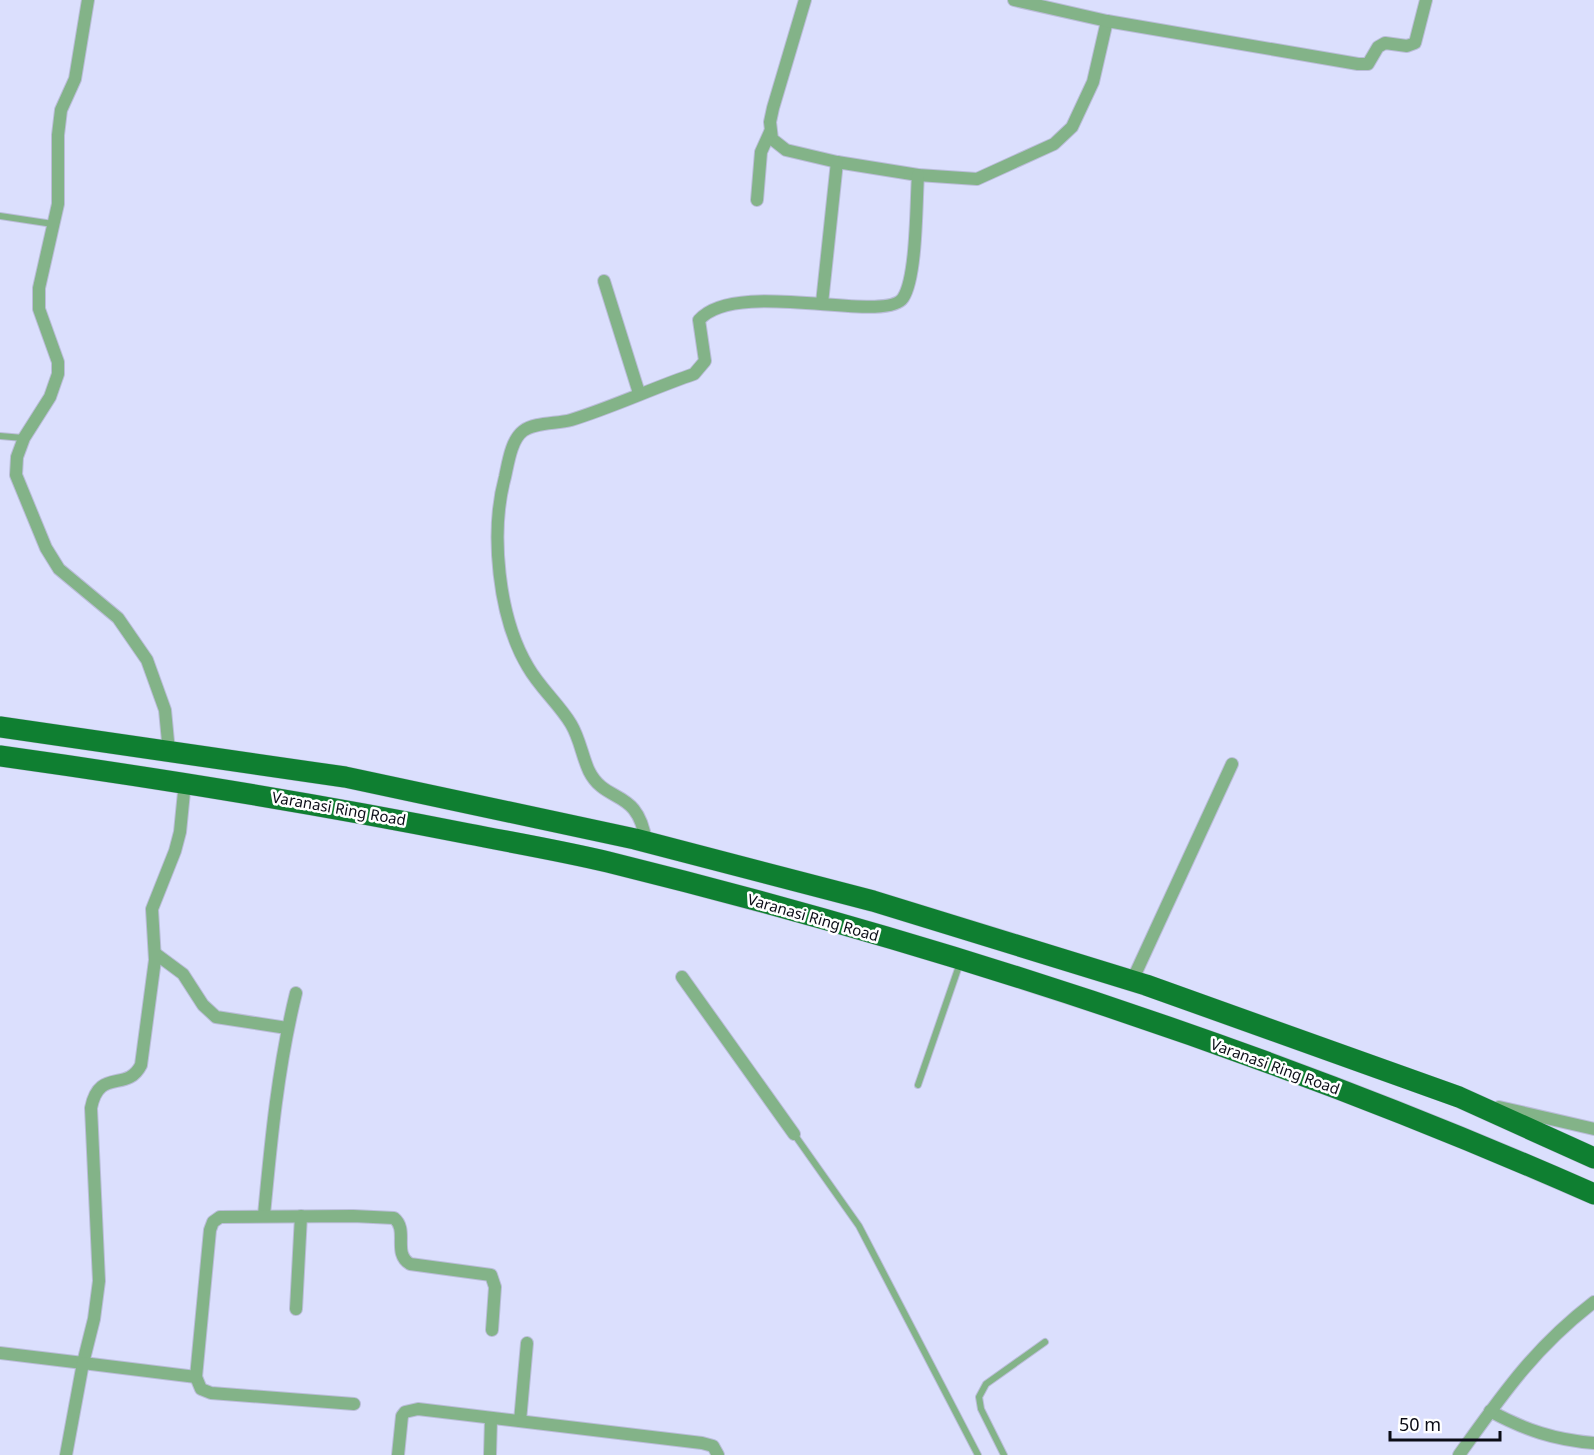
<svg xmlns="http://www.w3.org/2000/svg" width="1594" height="1455" font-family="'Noto Sans',sans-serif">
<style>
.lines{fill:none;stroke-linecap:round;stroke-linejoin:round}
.service-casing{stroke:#babdd8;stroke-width:8}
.minor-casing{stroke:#babdd8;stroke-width:14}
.trunk-casing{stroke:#babdd8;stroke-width:22}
.service{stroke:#83b388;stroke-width:6}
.minor{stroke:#83b388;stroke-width:12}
.trunk{stroke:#0f7f31;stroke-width:21}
.labels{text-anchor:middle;stroke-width:5;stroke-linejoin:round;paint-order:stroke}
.street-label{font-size:15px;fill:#0b0c16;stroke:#fff}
</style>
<rect width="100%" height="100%" fill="#dbdffd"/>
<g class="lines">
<defs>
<g id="service">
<polyline points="0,216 53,224"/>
<polyline points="0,436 23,438"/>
<polyline points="918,1085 960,963"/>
<polyline points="794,1134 859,1226 978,1455"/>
<polyline points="1004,1455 981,1409 979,1397 986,1384 1045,1342"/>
</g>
<g id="minor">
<polyline points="88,0 75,79 61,110 58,135 58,204 39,288 39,309 58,362 58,374 50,397 24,438 17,457 16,475 46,548 59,569 118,618 147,660 165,710 169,752"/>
<polyline points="805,0 773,108 770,122 772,139 786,150 837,162 918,175 977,179 1054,144 1072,127 1093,82 1107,21"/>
<polyline points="1014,0 1107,21 1358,64 1368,64 1378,47 1385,43 1407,46 1415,43 1426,0"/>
<polyline points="757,200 761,152 770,132"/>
<polyline points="604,281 639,393"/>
<polyline points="822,303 837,162"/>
<path d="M646,842c-8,-55 -40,-37 -57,-71 -7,-15 -9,-32 -18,-47 -12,-20 -31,-36 -43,-57 -30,-50 -38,-135 -23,-190 3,-13 6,-37 18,-46 12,-9 34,-7 48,-11 42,-13 82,-32 123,-46l11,-13 -6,-41c37,-43 186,5 204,-22 14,-21 13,-95 15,-123"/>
<polyline points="156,954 183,974 203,1005 216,1017 287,1028"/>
<polyline points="682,977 794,1134"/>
<polyline points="1132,981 1232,764"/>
<polyline points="1499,1107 1594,1129"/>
<path d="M264,1215c7,-75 14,-149 32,-222"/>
<polyline points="296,1309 301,1216"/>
<path d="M0,1353l83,10 11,-44 5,-38 -8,-173c8,-41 36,-15 50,-43l14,-105 -3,-51 23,-58 5,-19 5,-50"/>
<polyline points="196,1377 201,1389 211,1393 354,1404"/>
<path d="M1490,1411c35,19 65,29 104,32"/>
<polyline points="520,1421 527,1343"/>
<path d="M66,1455l17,-92 113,14 14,-147 3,-8 7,-5 133,-1 41,2c15,12 -2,35 16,46l81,11 4,12 -3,43"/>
<polyline points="398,1455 402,1416 405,1412 418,1409 702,1443 713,1446 718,1455"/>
<polyline points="490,1455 491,1418"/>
<path d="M1459,1455c43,-60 75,-107 135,-153"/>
</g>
<g id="trunk">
<polyline points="0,727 345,777 635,839 873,901 1146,985 1459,1097 1594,1158"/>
<path d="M0,756c157,22 313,47 469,78 46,9 93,17 139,28 336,83 669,192 986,332"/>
</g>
</defs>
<use href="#service" class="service-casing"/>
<use href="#minor" class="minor-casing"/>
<use href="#trunk" class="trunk-casing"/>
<use href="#service" class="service"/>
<use href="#minor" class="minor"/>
<use href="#trunk" class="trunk"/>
</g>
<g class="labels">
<g class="street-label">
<text transform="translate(339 809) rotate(10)" y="5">Varanasi Ring Road</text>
<text transform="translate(813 918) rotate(16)" y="5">Varanasi Ring Road</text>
<text transform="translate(1275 1067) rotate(20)" y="5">Varanasi Ring Road</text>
</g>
</g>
<path d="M1390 1431v9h110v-9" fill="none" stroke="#0b0c16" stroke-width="3"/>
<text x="1399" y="1431" font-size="18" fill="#0b0c16" stroke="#ffffff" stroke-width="4.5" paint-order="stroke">50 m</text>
</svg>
